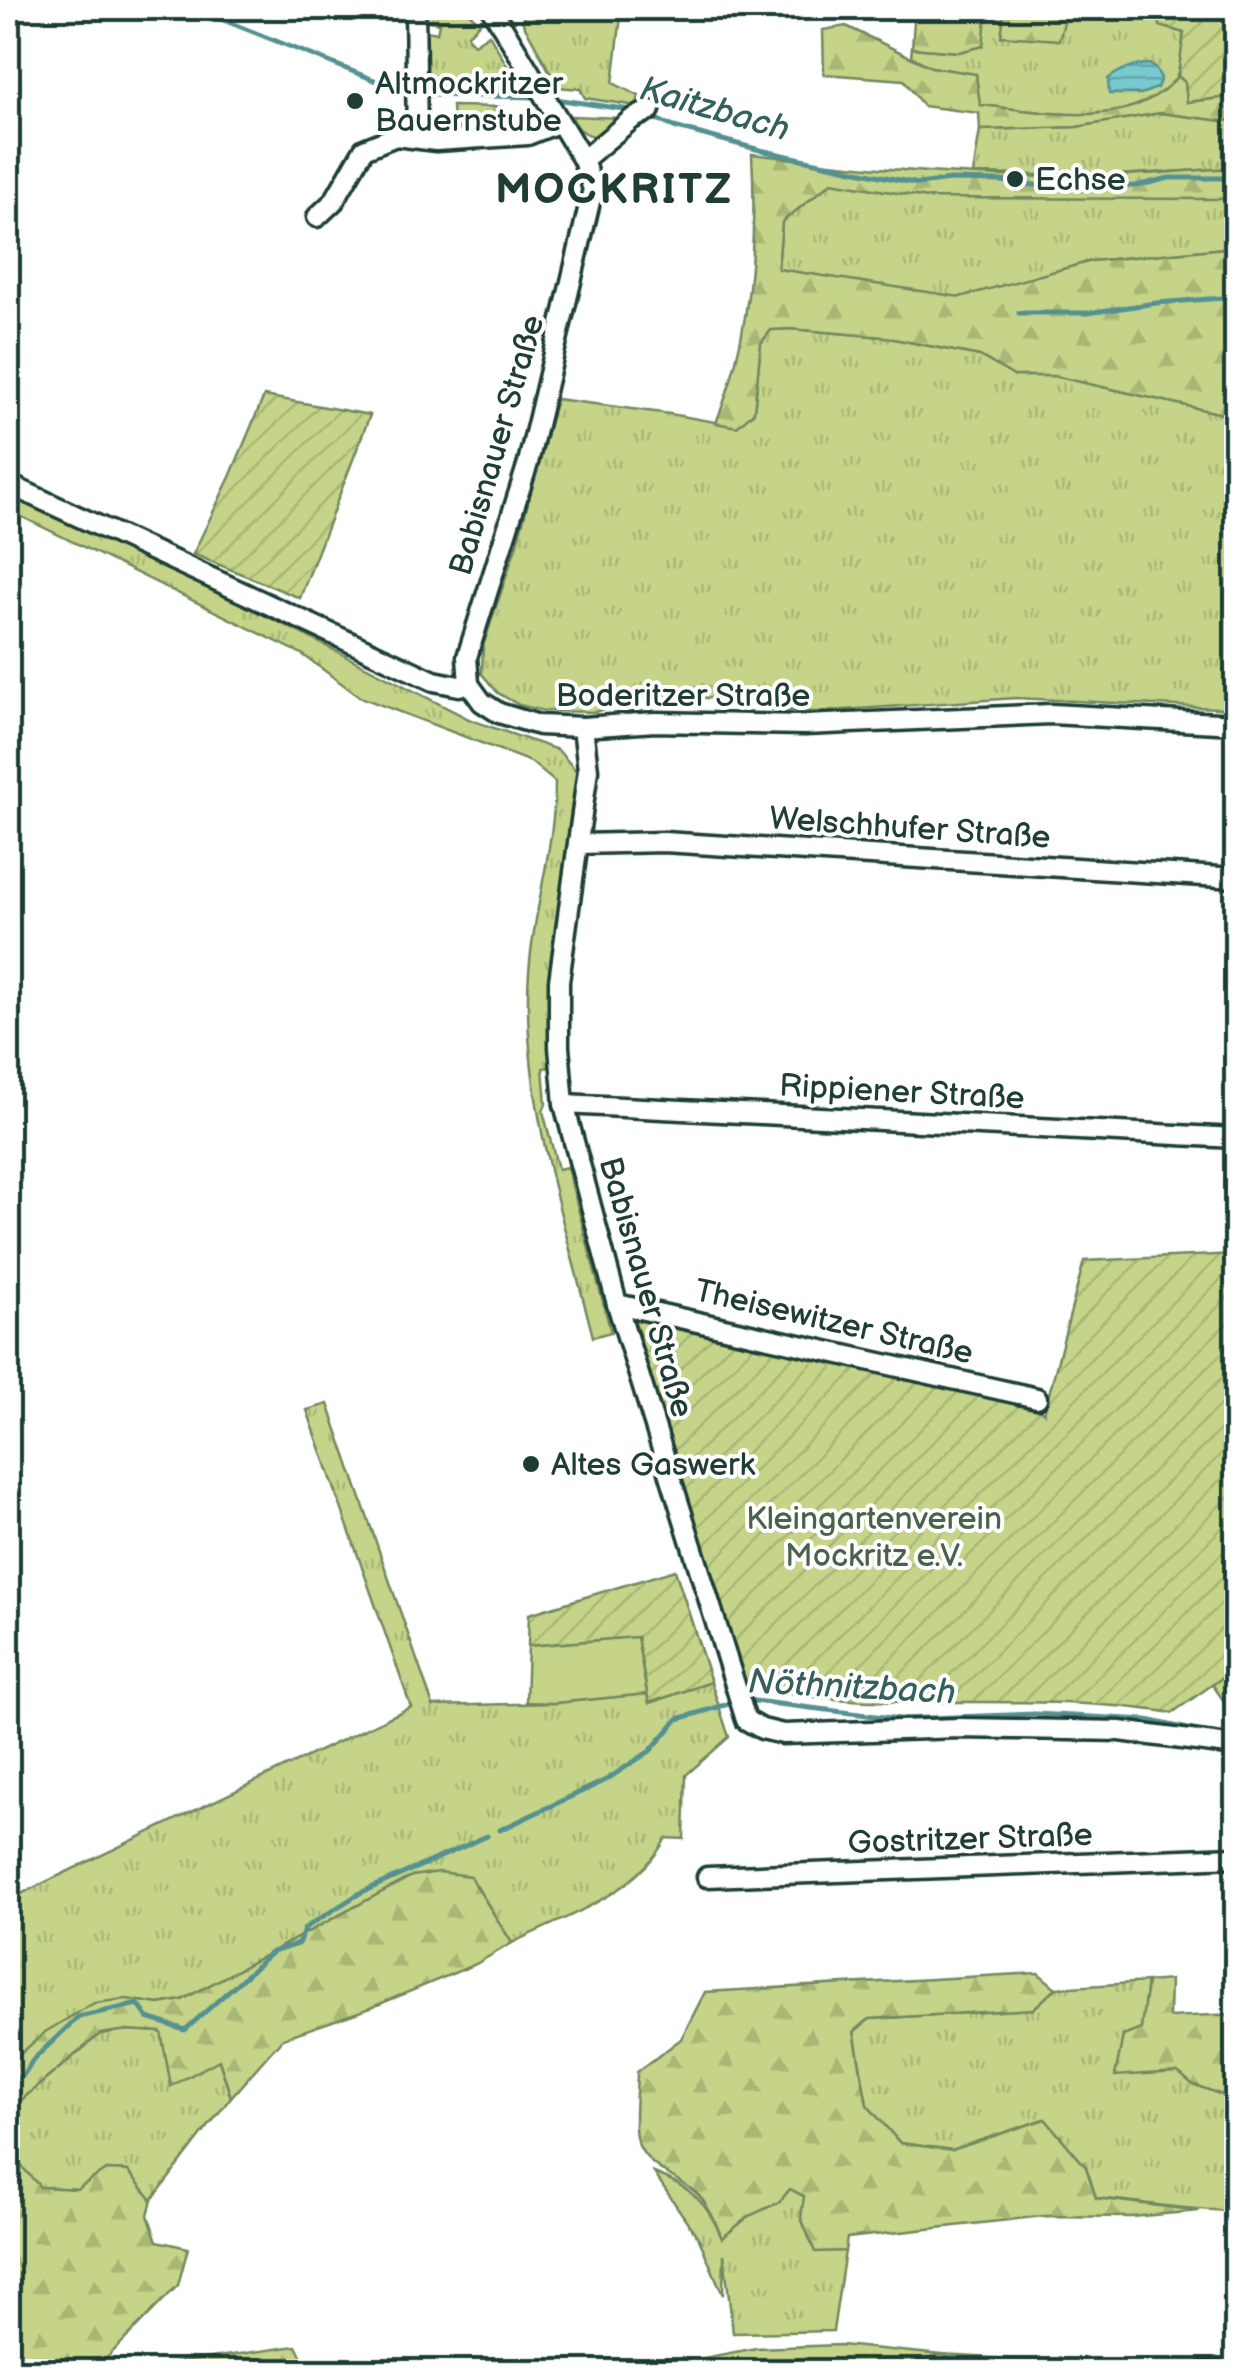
<svg xmlns="http://www.w3.org/2000/svg" width="1244" height="2379" font-family="'Balsamiq Sans',sans-serif">
<style>
.grass{fill:url(#grass-tufts);stroke:#72885e;stroke-width:2.5}
.forest{fill:url(#forest-firs);stroke:#72885e;stroke-width:2.5}
.garden{fill:url(#garden-furrows);stroke:#72885e;stroke-width:2.5}
.pitch{fill:#c5d488;stroke:#72885e;stroke-width:2.5}
.water{fill:url(#water-rules);stroke:#549192;stroke-width:2.5}
.lines{fill:none;stroke-linecap:round;stroke-linejoin:round}
.stream{stroke:#549192;stroke-width:5}
.minor-casing{stroke:#1f3d34;stroke-width:25}
.minor{stroke:#fff;stroke-width:18}
.poi-dot{fill:#1f3d34;stroke:#fff;stroke-width:4}
.labels{text-anchor:middle;stroke-width:8;stroke-linejoin:round;paint-order:stroke}
.poi-label{font-size:32px;fill:#1f3d34;stroke:#fff;text-anchor:start}
.street-label{font-size:32px;fill:#1f3d34;stroke:#fff}
.park-label{font-size:32px;fill:#486349;stroke:#fff}
.water-label{font-size:35px;font-style:italic;fill:#35605b;stroke:#fff}
.district-label{font-size:42px;font-weight:bold;letter-spacing:2.5px;fill:#1f3d34;stroke:#fff}
</style>
<defs>
<pattern id="grass-tufts" width="24" height="20" patternUnits="userSpaceOnUse" patternTransform="scale(2.5)"><rect width="24" height="20" fill="#c5d488"/><path d="M3 7l-1-3M5 7V3M7 7l1-3M15 17l-1-3M17 17v-4M19 17l1-3" fill="none" stroke="#a9b776"/></pattern>
<pattern id="forest-firs" width="22" height="20" patternUnits="userSpaceOnUse" patternTransform="scale(2.5)"><rect width="22" height="20" fill="#c5d488"/><path d="M5 1l3.5 6h-7zM16 11l3.5 6h-7z" fill="#a9b776"/></pattern>
<pattern id="garden-furrows" width="10" height="10" patternUnits="userSpaceOnUse" patternTransform="scale(2.5)"><rect width="10" height="10" fill="#c5d488"/><path d="M-1 1l2-2M0 10L10 0M9 11l2-2" fill="none" stroke="#a9b776"/></pattern>
<pattern id="water-rules" width="6" height="5" patternUnits="userSpaceOnUse" patternTransform="scale(2.5)"><rect width="6" height="5" fill="#78c9d0"/><path d="M0 2.5h6" fill="none" stroke="#62a4aa"/></pattern>
</defs>
<rect width="100%" height="100%" fill="#fff"/>
<filter id="ink" filterUnits="userSpaceOnUse"><feTurbulence type="fractalNoise" baseFrequency=".01" numOctaves="2"/><feDisplacementMap in="SourceGraphic" scale="20" xChannelSelector="R" yChannelSelector="G"/><feConvolveMatrix kernelMatrix="1 2 1 2 8 2 1 2 1" color-interpolation-filters="sRGB"/></filter>
<g filter="url(#ink)">
<g class="grass">
<polygon points="423,8 464,8 480,23 468,34 468,38 474,44 489,34 518,85 509,86 503,93 426,91 422,30 437,33 439,23 424,20"/>
<polygon points="526,8 622,8 613,83 639,96 637,106 585,98 580,89 558,87 522,21"/>
<path d="M987,8h18l-3,28 66,-20v-8h91l-2,9 27,16c-2,14 -2,34 -9,46 -34,54 -143,31 -196,26l-3,-31 -45,-7 -20,-11 1,-8 47,4 23,-6z"/>
<polygon points="452,106 503,107 502,127 463,130 453,124"/>
<polygon points="1160,113 1223,121 1236,119 1236,168 1098,176 973,174 980,130 1076,127"/>
<path d="M572,116l50,2 -24,19c-13,-2 -22,-7 -26,-21z"/>
<polygon points="832,182 929,198 1236,198 1236,247 1092,261 960,298 778,269 782,222"/>
<polygon points="791,329 884,337 980,356 1014,376 1054,376 1236,417 1236,709 1016,698 815,712 774,710 728,700 662,694 633,699 595,712 544,711 519,705 498,693 482,674 483,646 516,547 556,399 670,414 737,426 754,411 761,343 771,330"/>
<path d="M8,492l267,128 196,100 87,30 20,23c-13,97 -35,196 -27,294l-8,1 3,36 -3,7 15,58 9,-2 44,165 -18,5c-28,-111 -67,-228 -65,-344 1,-71 27,-140 27,-211l-24,-20 -171,-65 -58,-43 -294,-144z"/>
<path d="M328,1404l105,302 122,-3 92,-9 2,9 62,-21 18,55 -43,38 -2,64 -18,-1c-30,57 -100,78 -154,105l-42,-67h-58l-230,124 -23,4 -33,-5 -118,66v-165l403,-193 -104,-297z"/>
<path d="M1147,1982l-6,48 51,54 44,16v111c-46,0 -93,-9 -140,-13l-10,-31 -41,-48 -93,31 -52,-7 -33,-38 -13,-74 16,-12 163,-10 23,-21z"/>
<polygon points="127,2030 161,2032 219,2060 231,2097 152,2200 128,2171 106,2170 77,2189 40,2187 8,2151 8,2111 100,2034"/>
<path d="M654,2173c36,13 53,29 68,65l27,-22 30,-14 11,-13 15,8 -4,21 14,33h30l-12,80 -100,2 -9,-79 -1,41 -24,-56z"/>
<polygon points="841,2345 941,2355 1084,2363 1102,2371 981,2371 941,2355 884,2371 691,2372 693,2360 756,2348"/>
</g>
<g class="forest">
<polygon points="915,8 987,8 983,46 959,52 912,48"/>
<polygon points="1005,8 1068,8 1059,40 1001,36"/>
<path d="M846,26l85,41 45,7 4,31c64,6 151,28 198,-29l7,6 2,20 49,-6v23l-13,2 -63,-8 -84,14 -96,3 -1,-17 -56,-7 -19,-26 -80,-6 -1,-44z"/>
<path d="M752,154c114,14 230,26 346,22 46,-1 92,-6 138,-8v30l-21,1 -287,-1 -96,-16 -50,40 -4,47 182,28 132,-36 144,-14v170l-182,-41h-40l-34,-20 -96,-19 -93,-8 -20,1 -10,13 -7,69 -17,15 -21,-4c34,-84 41,-179 36,-269z"/>
<polygon points="1236,1668 1236,1696 1226,1704 1212,1684"/>
<polygon points="439,1872 470,1876 512,1943 476,1964 370,2008 283,2038 231,2097 219,2060 171,2086 161,2032 127,2030 100,2034 8,2111 8,2065 45,2032 94,2003 126,1999 159,2004 182,2000 412,1876"/>
<path d="M1038,1973l18,15 -23,21 -164,10 -15,13 13,73 33,38 52,7 93,-31 41,48 10,31 103,13 -68,6 -87,-1 -197,22 -2,13 -30,1 -14,-34 3,-22 -14,-7 -11,13 -30,14 -27,22c-7,-16 -14,-35 -27,-46 -20,-17 -47,-22 -58,-51 -5,-14 0,-52 0,-69l44,-33 24,-47z"/>
<polygon points="1170,1980 1169,2017 1236,2014 1236,2100 1192,2084 1178,2072 1115,2076 1123,2036 1141,2029 1147,1982"/>
<polygon points="8,2151 40,2187 77,2189 106,2170 128,2171 152,2200 148,2215 157,2241 188,2248 178,2285 94,2371 8,2371"/>
<polygon points="296,2346 309,2371 119,2371"/>
<polygon points="941,2355 981,2371 884,2371"/>
</g>
<g class="garden">
<polygon points="1159,8 1236,10 1236,96 1187,102 1185,82 1178,76 1184,33 1160,26"/>
<polygon points="264,396 370,415 300,598 193,554 230,477"/>
<path d="M1236,1254v414l-64,45c-80,-13 -163,-11 -244,-11 -63,0 -128,-1 -188,-22l-108,-369 402,94 10,8 40,-152z"/>
<polygon points="675,1570 711,1682 649,1703 637,1637 528,1646 529,1614"/>
</g>
<polygon class="pitch" points="637,1637 647,1694 555,1703 526,1702 528,1646"/>
<path class="water" d="M1149,64l7,5 5,9 -4,10 -16,6h-32l-1,-15c13,-10 24,-14 41,-15z"/>
<g class="lines">
<g class="stream">
<polyline points="193,8 402,91 430,95 538,97"/>
<polyline points="549,98 637,111"/>
<polyline points="651,117 674,127 760,150 918,184 950,180 1001,181 1051,187 1136,186 1169,178 1236,178"/>
<polyline points="1019,313 1087,313 1156,303 1236,297"/>
<polyline points="746,1700 900,1719 1035,1714 1147,1720 1211,1734"/>
<polyline points="500,1830 606,1780 650,1751 678,1719 735,1702"/>
<polyline points="8,2079 22,2077 33,2060 78,2017 138,2004 148,2018 185,2030 272,1952 298,1944 305,1928 360,1893 487,1836"/>
</g>
<defs>
<g id="minor">
<polyline points="415,8 417,138"/>
<polyline points="491,8 583,160 593,189 528,463 467,657 469,684 482,702 499,713 539,725 583,727 655,722 805,725 1051,714 1236,724"/>
<polyline points="583,160 632,119 650,110"/>
<polyline points="317,217 334,201 364,149 396,136 436,141 528,135 558,123"/>
<polyline points="8,484 434,681 459,686 469,684"/>
<polyline points="583,727 588,770 559,981 559,1047 564,1104 617,1304 746,1720 762,1729 783,1734 959,1728 1120,1731 1236,1746"/>
<polyline points="579,844 664,842 1236,878"/>
<polyline points="564,1104 1236,1138"/>
<polyline points="617,1304 1037,1398"/>
<polyline points="707,1877 1236,1857"/>
<polyline points="1204,2371 1218,2372"/>
</g>
</defs>
<use href="#minor" class="minor-casing"/>
<use href="#minor" class="minor"/>
</g>
</g>
<g class="poi-dot">
<circle cx="355" cy="101" r="10"/>
<circle cx="1015" cy="179" r="10"/>
<circle cx="531" cy="1464" r="10"/>
</g>
<g class="labels">
<g class="poi-label">
<text x="375" y="94">Altmockritzer<tspan x="375" dy="37">Bauernstube</tspan></text>
<text x="1035" y="190">Echse</text>
<text x="551" y="1475">Altes Gaswerk</text>
</g>
<g class="street-label">
<text transform="translate(496 445) rotate(-74)" y="11">Babisnauer Straße</text>
<text x="683" y="706">Boderitzer Straße</text>
<text transform="translate(910 827) rotate(4)" y="11">Welschhufer Straße</text>
<text transform="translate(902 1091) rotate(3)" y="11">Rippiener Straße</text>
<text transform="translate(647 1287) rotate(74)" y="11">Babisnauer Straße</text>
<text transform="translate(834 1321) rotate(13)" y="11">Theisewitzer Straße</text>
<text transform="translate(970 1838) rotate(-2)" y="11">Gostritzer Straße</text>
</g>
<g class="park-label">
<text x="874" y="1529">Kleingartenverein<tspan x="874" dy="37">Mockritz e.V.</tspan></text>
</g>
<g class="water-label">
<text transform="translate(715 108) rotate(16)" y="12">Kaitzbach</text>
<text transform="translate(852 1686) rotate(3)" y="12">Nöthnitzbach</text>
</g>
<g class="district-label">
<text x="614" y="203">MOCKRITZ</text>
</g>
</g>
<rect width="1244" height="2379" fill="none" stroke="#fff" stroke-width="40"/>
<rect x="20" y="20" width="1204" height="2339" fill="none" stroke="#1f3d34" stroke-width="4" filter="url(#ink)"/>
</svg>
